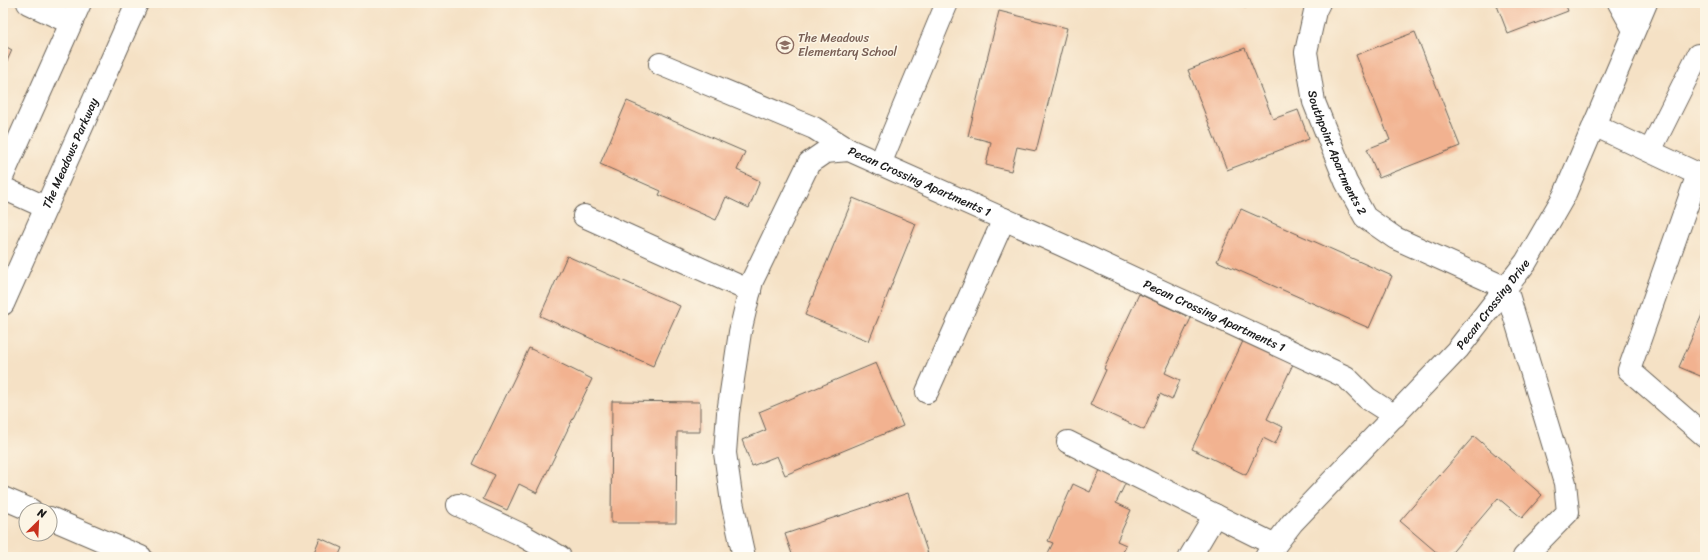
<svg xmlns="http://www.w3.org/2000/svg" width="1708" height="560" font-family="Sriracha,sans-serif">
<style>
.building{fill:#f2b290}
.lines{fill:none;stroke-linecap:round;stroke-linejoin:round}
.minor-casing{stroke:#686157;stroke-width:24}
.minor{stroke:#fff;stroke-width:22}
.labels{text-anchor:middle;stroke-width:3;stroke-linejoin:round;paint-order:stroke}
.education-label{font-size:12px;fill:#785e54;stroke:#fcf5e5;text-anchor:start}
.street-label{font-size:12px;fill:#1c1c1c;stroke:#fcf5e5}
</style>
<rect width="100%" height="100%" fill="#fcf5e5"/>
<filter id="ink" filterUnits="userSpaceOnUse"><feTurbulence type="fractalNoise" baseFrequency=".025" numOctaves="2"/><feDisplacementMap in="SourceGraphic" scale="8" xChannelSelector="R" yChannelSelector="G"/><feConvolveMatrix kernelMatrix="1 2 1 2 8 2 1 2 1" color-interpolation-filters="sRGB"/></filter>
<filter id="wash" filterUnits="userSpaceOnUse"><feTurbulence type="fractalNoise" baseFrequency=".012" numOctaves="4" result="noise"/><feDisplacementMap in="SourceGraphic" scale="16" xChannelSelector="R" yChannelSelector="G"/><feGaussianBlur stdDeviation="0.9" result="paint"/><feColorMatrix in="noise" values="0 0 0 0 0 0 0 0 0 0 0 0 0 0 0 0 0 1.4 0 .05"/><feComposite in="paint" operator="in"/></filter>
<g filter="url(#wash)">
<rect width="100%" height="100%" fill="#f5e1c5"/>
<g id="blocks">
<g class="building">
<polygon points="1228,3 1247,3 1246,8"/>
<polygon points="1496,3 1565,3 1568,11 1508,34"/>
<polygon points="999,11 1067,28 1036,151 1017,147 1011,171 986,165 991,142 968,136"/>
<polygon points="1415,32 1460,146 1379,178 1367,149 1390,140 1356,55"/>
<polygon points="3,45 12,50 3,70"/>
<polygon points="1245,48 1273,119 1298,110 1309,139 1227,170 1188,70"/>
<polygon points="627,101 745,152 737,170 760,181 749,208 726,197 716,220 659,195 661,191 600,164"/>
<polygon points="853,198 916,224 869,341 805,315"/>
<polygon points="1241,209 1392,276 1369,328 1217,261"/>
<polygon points="567,256 680,306 653,366 540,316"/>
<polygon points="1139,294 1191,318 1165,373 1180,380 1172,400 1160,394 1144,430 1090,405 1106,370 1104,369"/>
<polygon points="1705,308 1705,378 1679,367"/>
<polygon points="1244,339 1294,362 1267,419 1283,427 1275,444 1263,438 1246,475 1192,449"/>
<polygon points="529,348 592,379 537,493 519,484 507,510 483,499 495,475 473,464"/>
<polygon points="876,363 903,426 785,475 777,456 752,466 742,440 766,430 759,412"/>
<polygon points="612,401 700,402 700,432 677,432 676,523 611,523"/>
<polygon points="1474,436 1542,495 1522,518 1498,498 1448,557 1442,557 1400,521"/>
<polygon points="1100,470 1126,482 1116,503 1131,510 1117,541 1126,545 1121,557 1046,557 1053,543 1048,541 1073,484 1090,492"/>
<polygon points="908,493 928,554 918,557 793,557 785,534"/>
<polygon points="320,538 342,548 338,557 312,557"/>
</g>
</g>
</g>
<g filter="url(#ink)">
<use href="#blocks" fill-opacity="0" stroke="#686157" stroke-width="1"/>
<g class="lines">
<defs>
<g id="minor">
<polyline points="28,3 71,23"/>
<path id="s1" d="M1319,3l-4,8 -9,41 8,50 32,80 19,35 30,21 111,50 59,195 3,29 -44,45"/>
<polyline points="1619,3 1634,30"/>
<polyline points="660,64 814,128 849,150"/>
<polyline points="1594,125 1698,174 1629,370 1705,436"/>
<polyline points="1650,151 1698,55 1705,55"/>
<polyline points="880,164 947,3"/>
<polyline points="3,175 80,3"/>
<polyline points="3,188 45,207"/>
<polyline points="584,216 750,291"/>
<path id="s2" d="M3,304l134,-301"/>
<polyline points="927,392 1004,219"/>
<polyline points="1068,442 1275,545"/>
<polyline points="3,498 31,510"/>
<polyline points="458,505 518,533 560,557"/>
<polyline points="50,518 141,557"/>
<path id="s3" d="M744,557l-12,-55 -7,-49 3,-40 12,-81 12,-51 57,-118 16,-11 24,-2 213,95 284,132 21,21 28,18"/>
<polyline points="1190,557 1215,515"/>
<path id="s4" d="M1266,557l26,-34 166,-174 68,-87 38,-66 82,-193"/>
</g>
</defs>
<use href="#minor" class="minor-casing"/>
<use href="#minor" class="minor"/>
</g>
</g>
<defs>
<symbol id="school-ring" viewBox="-11 -11 22 22"><circle r="9.5" fill="#fcf5e5" stroke="#8d6e63" stroke-width="1.5"/><path d="M0-5L7-2L0 1L-7-2ZM-4 1L0 2.5L4 1V4Q0 6-4 4Z" fill="#8d6e63"/></symbol>
</defs>
<g fill-rule="evenodd">
<use href="#school-ring" x="775" y="35" width="20" height="20"/>
</g>
<g class="labels">
<g class="education-label">
<text x="798" y="42">The Meadows<tspan x="798" dy="14">Elementary School</tspan></text>
</g>
<g class="street-label">
<text dy="4" stroke="none"><textPath href="#s1" startOffset="157">Southpoint Apartments 2</textPath></text>
<text dy="4" stroke="none"><textPath href="#s2" startOffset="165">The Meadows Parkway</textPath></text>
<text dy="4" stroke="none"><textPath href="#s3" startOffset="532">Pecan Crossing Apartments 1</textPath></text>
<text dy="4" stroke="none"><textPath href="#s4" startOffset="340">Pecan Crossing Drive</textPath></text>
<text dy="4" stroke="none"><textPath href="#s3" startOffset="856">Pecan Crossing Apartments 1</textPath></text>
</g>
</g>
<rect width="1708" height="560" fill="none" stroke="#fcf5e5" stroke-width="16"/>
<g transform="translate(38 522) rotate(24)"><circle r="19" fill="#fcf5e5" stroke="#a29e95"/>
<path d="M0-3L7 15L0 10L-7 15Z" fill="#c8321e"/>
<text y="-6" font-size="11" font-weight="bold" text-anchor="middle" fill="#1c1c1c">N</text>
</g>
</svg>
